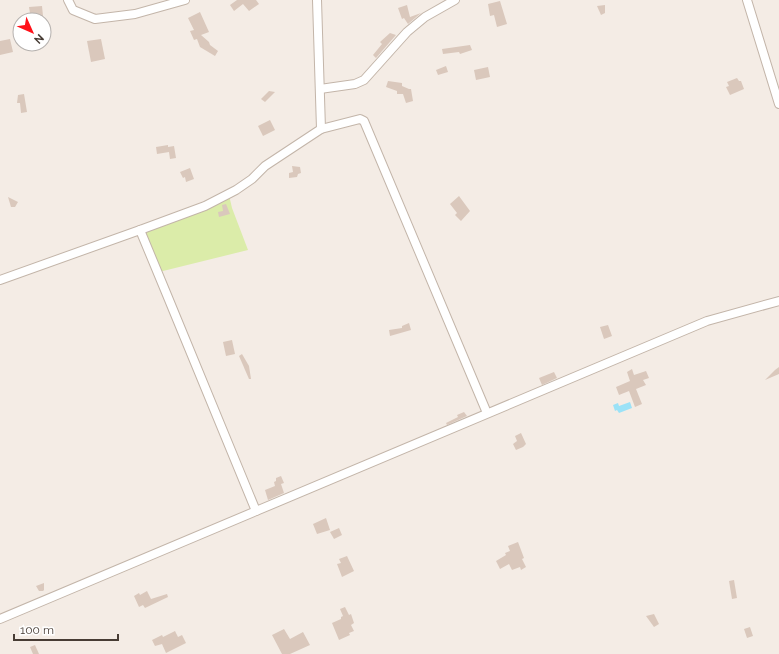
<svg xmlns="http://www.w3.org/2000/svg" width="779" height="654" font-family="Raleway,sans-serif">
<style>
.green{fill:#dbeca9}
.water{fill:#9be2f7}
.building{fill:#dac8bc}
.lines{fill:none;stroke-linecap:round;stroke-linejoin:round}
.street-casing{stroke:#c3b5a9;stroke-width:10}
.street{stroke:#fff;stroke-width:8}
</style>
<rect width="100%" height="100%" fill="#f4ece5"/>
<polygon class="green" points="229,195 232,208 248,250 159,272 144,232"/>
<polygon class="water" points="630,402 632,408 619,413 617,410 615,411 613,405 618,403 619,406"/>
<g class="building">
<polygon points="237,0 256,0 259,4 249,11 243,4 234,11 230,5"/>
<polygon points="500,1 507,24 497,27 494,15 490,16 488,4"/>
<polygon points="407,5 410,17 421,13 408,24 404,18 402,19 398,8"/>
<polygon points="605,5 605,13 601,15 597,6"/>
<polygon points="42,6 43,16 36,16 36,20 31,20 29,7"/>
<polygon points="200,12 209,32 201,35 209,42 210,45 218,51 215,56 200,47 197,39 194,40 190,31 194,30 188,18"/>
<polygon points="390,33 396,35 376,58 373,55 382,44 380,42"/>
<polygon points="10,39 13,52 0,55 0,41"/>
<polygon points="101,39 105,59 91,62 87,41"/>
<polygon points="470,45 472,50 460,54 459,52 443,54 442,49"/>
<polygon points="446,66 448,72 438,75 436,70"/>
<polygon points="488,67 490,77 476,80 474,70"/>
<polygon points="737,78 739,81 741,81 744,89 730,95 726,87 729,86 727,82"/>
<polygon points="388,81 402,83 402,86 409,89 411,89 413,101 406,103 403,94 397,94 397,91 386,87"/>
<polygon points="269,91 275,92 265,102 261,99"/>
<polygon points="24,94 27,112 21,113 20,103 17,103 18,95"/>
<polygon points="270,120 275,130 263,136 258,126"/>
<polygon points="168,145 168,147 174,146 176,158 170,159 169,152 157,154 156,147"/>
<polygon points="292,166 300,167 301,173 298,174 297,177 289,178 289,173 293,172"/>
<polygon points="190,168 194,179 186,182 185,177 183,178 180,172"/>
<polygon points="459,196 470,211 461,221 455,215 457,213 450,204"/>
<polygon points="8,197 18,202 15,207 11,207"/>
<polygon points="226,204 230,214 219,217 218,212 223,211 222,205"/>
<polygon points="409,323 411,330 390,336 389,330 402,328 402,326"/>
<polygon points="608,325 612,336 604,339 600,327"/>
<polygon points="232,340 235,354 226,356 223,342"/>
<polygon points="242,354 249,366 251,379 249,379 239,356"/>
<polygon points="779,367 779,374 765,380 775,370"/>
<polygon points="632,369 634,375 646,371 649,378 643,380 646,385 636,389 642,404 635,407 629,391 619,395 616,387 630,381 627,372"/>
<polygon points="554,372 557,378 542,385 539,378"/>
<polygon points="464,412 467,416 447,425 446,423 458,417 457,415"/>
<polygon points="521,433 526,444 523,447 516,450 513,444 517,441 515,436"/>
<polygon points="281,476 284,483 281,484 284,493 268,500 265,490 275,486 274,482 276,481 276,478"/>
<polygon points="326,518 330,530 317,534 313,524"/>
<polygon points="339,528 342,535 334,539 330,532"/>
<polygon points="518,542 524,558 522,559 526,567 521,570 520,567 512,570 509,564 500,569 496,561 506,555 505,553 510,551 508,546"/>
<polygon points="347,556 354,571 342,577 337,564 341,563 339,559"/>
<polygon points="734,580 737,598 732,599 729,581"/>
<polygon points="44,583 44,590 43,591 39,591 36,586"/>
<polygon points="147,591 151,599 167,594 168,597 145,608 143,605 139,607 134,596 139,593 140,595"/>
<polygon points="345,607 349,615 351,614 354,623 351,625 354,631 349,633 350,635 339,640 332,623 341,619 341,617 343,616 340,609"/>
<polygon points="654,614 659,624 654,627 646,616"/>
<polygon points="750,627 753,636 747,638 744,629"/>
<polygon points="284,629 290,639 303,632 310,645 290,654 282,654 272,635"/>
<polygon points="175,631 178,637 182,635 186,643 166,653 162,644 155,646 152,640 162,635 163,637"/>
<polygon points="35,645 39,654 33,654 30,647"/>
</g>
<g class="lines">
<defs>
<g id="street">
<polyline points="68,0 73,10 95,19 135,14 185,0"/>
<polyline points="747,0 779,104"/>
<polyline points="320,89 355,84 364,80 407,32 425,17 455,0"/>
<polyline points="321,129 360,119 364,121 487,413"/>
<polyline points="140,230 167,295 256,511"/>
<polyline points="0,280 140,230 205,206 236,190 252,179 265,166 321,129 317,0"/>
<polyline points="0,619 707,321 779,301"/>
</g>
</defs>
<use href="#street" class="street-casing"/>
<use href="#street" class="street"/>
</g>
<g transform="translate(32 32) rotate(135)"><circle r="19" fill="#ffffff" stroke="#b5b1ae"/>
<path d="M0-3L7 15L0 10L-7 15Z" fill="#ff1119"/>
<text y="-6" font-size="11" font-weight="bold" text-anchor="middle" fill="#473c34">N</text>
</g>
<path d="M14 634v6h104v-6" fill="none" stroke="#473c34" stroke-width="2"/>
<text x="20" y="634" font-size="12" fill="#473c34" stroke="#ffffff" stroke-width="3" paint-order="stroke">100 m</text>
</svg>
